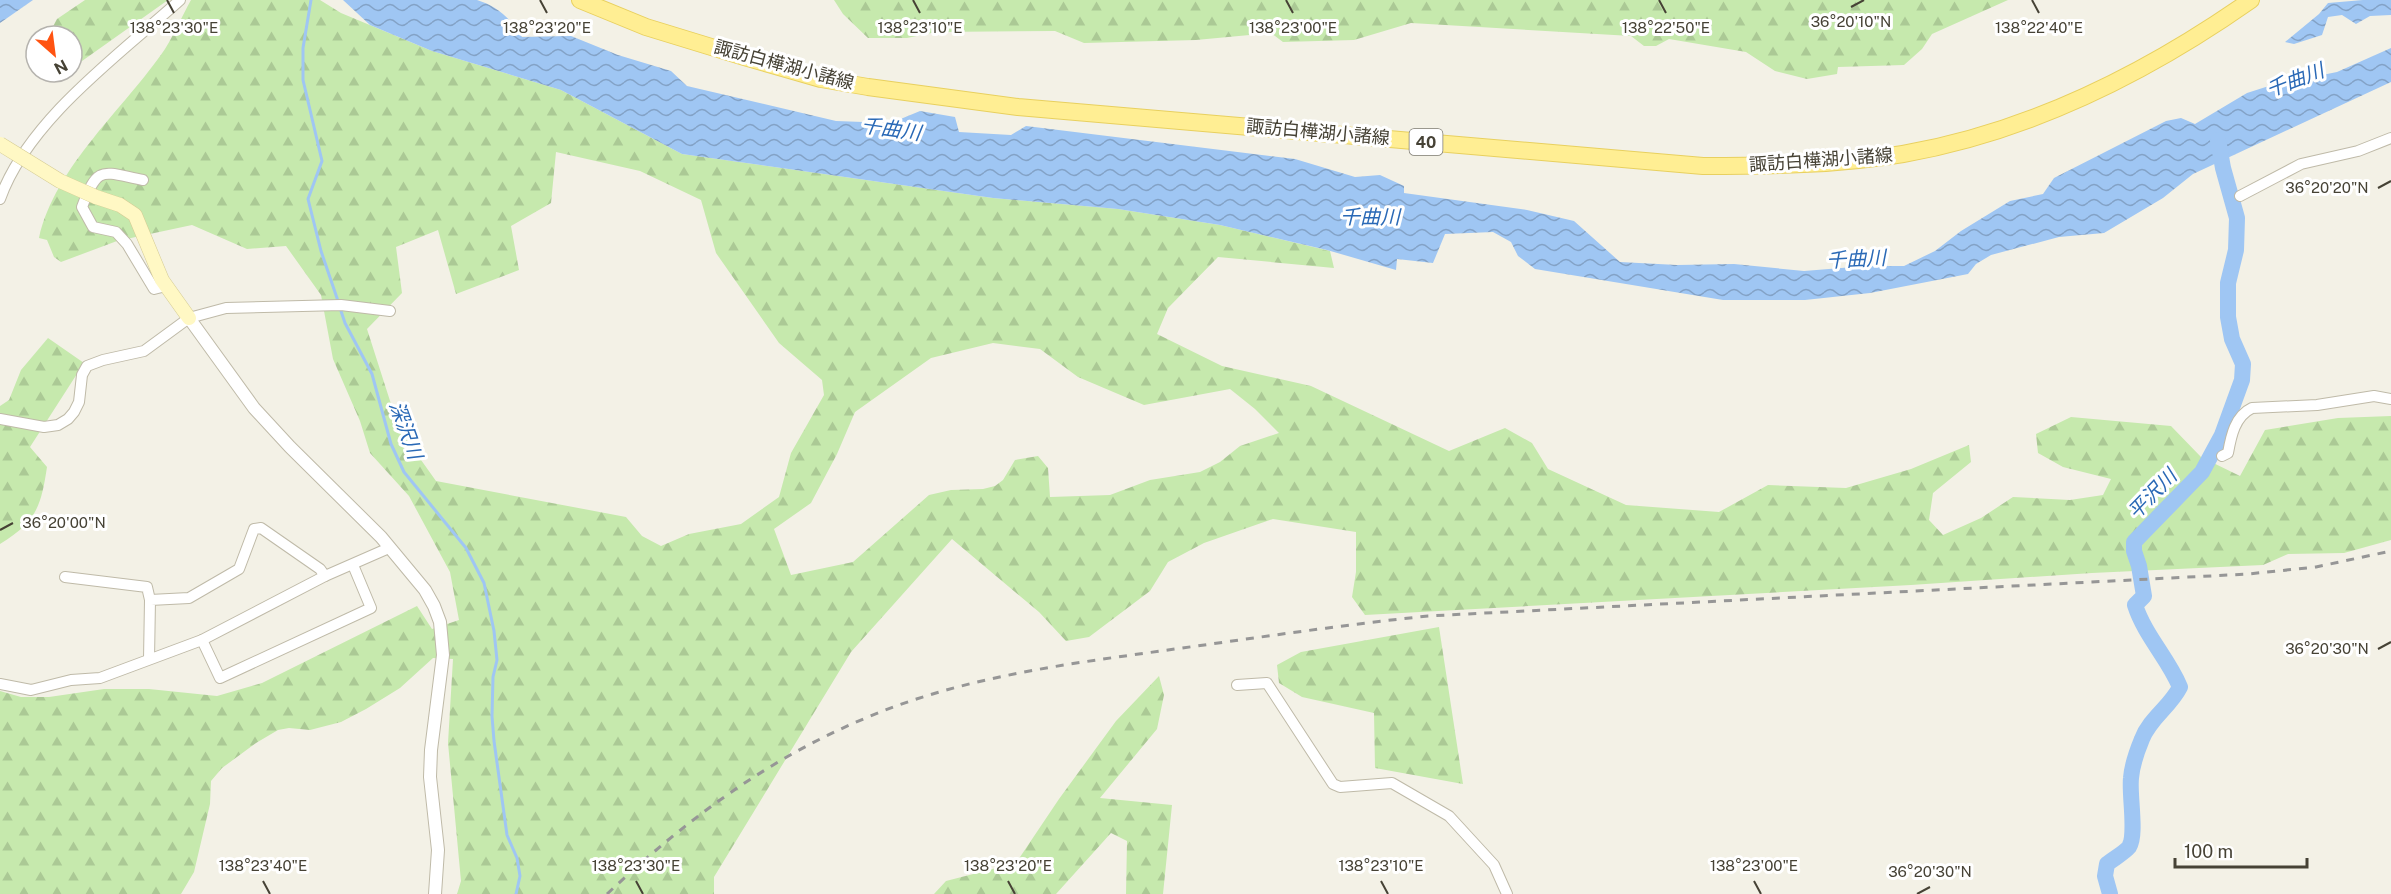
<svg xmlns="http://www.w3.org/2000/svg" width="2391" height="894" font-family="'Public Sans','Noto Sans JP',sans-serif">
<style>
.forest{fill:url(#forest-firs);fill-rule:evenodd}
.water{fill:url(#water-waves)}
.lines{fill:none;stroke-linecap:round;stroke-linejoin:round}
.stream{stroke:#9fc6f3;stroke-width:3}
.river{stroke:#9fc6f3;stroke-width:16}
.minor-casing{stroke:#bfbaa8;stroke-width:12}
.tertiary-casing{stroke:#bfbaa8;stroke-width:14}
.secondary-casing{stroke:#d5cc94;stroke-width:15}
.primary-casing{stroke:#e8d05f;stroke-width:18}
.minor{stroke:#fff;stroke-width:10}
.tertiary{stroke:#fff;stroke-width:12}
.secondary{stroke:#fff8c4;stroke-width:14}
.primary{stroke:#ffee93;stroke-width:16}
.rail{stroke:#969696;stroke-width:3;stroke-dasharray:8 8;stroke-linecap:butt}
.secondary-bridge-casing{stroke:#d5cc94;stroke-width:15;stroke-linecap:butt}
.secondary-bridge{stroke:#fff8c4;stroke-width:14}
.ticks{fill:none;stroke:#464235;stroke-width:2}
.labels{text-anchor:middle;stroke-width:6;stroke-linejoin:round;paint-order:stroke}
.shield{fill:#fff;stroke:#7e7b72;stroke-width:1.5}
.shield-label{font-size:16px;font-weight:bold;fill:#464235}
.street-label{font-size:18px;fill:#464235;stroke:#fff}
.water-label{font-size:20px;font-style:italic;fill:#2a69b6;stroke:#fff}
.ticks-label{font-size:15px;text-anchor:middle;fill:#464235;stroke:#fff;stroke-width:6;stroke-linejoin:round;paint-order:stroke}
</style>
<defs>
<pattern id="forest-firs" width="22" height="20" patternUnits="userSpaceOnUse" patternTransform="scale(1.5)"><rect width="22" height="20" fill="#c6e9ad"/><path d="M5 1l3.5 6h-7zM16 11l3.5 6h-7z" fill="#abc995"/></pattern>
<pattern id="water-waves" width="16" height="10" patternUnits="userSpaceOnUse" patternTransform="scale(1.5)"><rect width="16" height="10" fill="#9fc6f3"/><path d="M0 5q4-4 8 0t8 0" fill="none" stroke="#83a2c6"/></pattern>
</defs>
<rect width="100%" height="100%" fill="#f3f1e6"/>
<g class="forest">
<polygon points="85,0 168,0 75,66 72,66 72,36 48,36 57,19"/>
<path d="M191,0h129l21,13 91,38 129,39 121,64 311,44 125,11 102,16 110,26 4,17 -116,-11 -50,51 -11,26 65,32 89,20 138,65 56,-23 27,15 16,26 78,36 93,7 49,-27 78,3 65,-19 58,-24 2,17 -38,31 -4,27 14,15 38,-17 32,-21 57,3 33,-5 8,-16 -48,-12 -25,-14 -2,-19 35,-17 100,9 30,31 39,19 25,-46 73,-12 53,-2v124l-47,13 -56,1 -25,11 -171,8 -181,12 -546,30 -13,-18 4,-25v-40l-83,-13 -69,24 -36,19 -18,29 -61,46 -23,4 -27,-29 -87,-73 -101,113 -137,225v17h-257l4,-13 -13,-138 5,-84 -20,-1 -33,30 -34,21 -25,13 -31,8 -21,-2 -11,2 -22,13 -34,25 -11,13 -1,23 -16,68 -13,22h-181v-203l21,6h28l55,-8h45l68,7 45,-13 155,-77 15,23 27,-9 -9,-48 -41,-76 -39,-43 -10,-32 -27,-62 -12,-64 -35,-49 -39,3 -55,-24 -75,16 -56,21 -7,-5 -7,-17 -8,-2c16,-72 86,-130 126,-189 10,-16 17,-33 26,-49zM556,152l84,19 61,29 15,53 63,90 43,37 2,15 -33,58 -12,44 -38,27 -52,10 -28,12 -19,-10 -16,-19 -190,-36 -37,-52 -32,-100 35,-36 -6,-46 42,-17 18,64 63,-24 -8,-44 40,-23zM993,343l47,6 38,28 66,28 86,-16 25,20 24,24 -39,13 -20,16 -20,10 -50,8 -40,15 -60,2 -2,-29 -10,-12 -23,4 -12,20 -8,6 -12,3 -32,1 -22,5 -76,67 -62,13 -17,-46 37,-26 26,-49 18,-42 76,-54z"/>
<polygon points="834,0 2008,0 1932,34 1922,49 1904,65 1838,67 1837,74 1807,79 1775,71 1746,52 1669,39 1656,46 1644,46 1631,36 1411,23 1354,40 1283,42 1271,33 1196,40 1084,43 1055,31 936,32 907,38 868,38 843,14"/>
<path d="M48,338l36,25 -54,84 17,20c-6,40 -11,55 -47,77v-138l9,-6 12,-30z"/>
<polygon points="1439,627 1463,784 1375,768 1374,713 1302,697 1279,683 1277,665 1301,652"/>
<polygon points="1159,676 1164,695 1157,729 1100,798 1172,805 1163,894 1126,894 1127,841 1111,833 1056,894 934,894 946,881 1016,863 1059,799 1116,721"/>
</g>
<g class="water">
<polygon points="0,0 33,0 0,23"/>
<path d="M343,0h134c20,6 34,19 45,37l49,-1 47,19 53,16 16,15 149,35 55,2 29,-12 35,6 4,15 52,3 15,-9 269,33 60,18 25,-2 24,11v7l123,17 47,11 46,41 57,3 57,-1 70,7 62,-5h38l31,-15 26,-20 49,-30 33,-7 11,-16 112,-57 15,-3 14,6 52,-31 25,-8 65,-13 54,-24v34l-198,92 -30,24 -59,35 -45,4 -68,18 -15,9 -8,10 -98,19 -65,7h-82l-188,-31 -17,-13 -7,-14 -18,-10 -48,2 -12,29 -36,-4 -1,11 -69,-20 -107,-25 -102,-16 -125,-11 -311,-44 -121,-64 -129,-39 -62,-26z"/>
<polygon points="2363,0 2391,0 2391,15 2370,16 2356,24 2342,15 2328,17 2322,35 2294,44 2285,42 2319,14 2328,3"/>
</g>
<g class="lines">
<g class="stream">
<polyline points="311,0 303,48 303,80 322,161 308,199 321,251 338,301"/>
<polyline points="340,308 345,323 372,374 391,444 404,472 466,548 484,583 494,631 497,660 493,677 492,716 494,741 507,835 517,858 520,876 516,894"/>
</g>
<path class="river" d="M2110,894l-5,-18 2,-12c6,-5 17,-11 22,-17 8,-12 0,-52 2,-69 1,-12 6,-27 11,-39 8,-21 28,-32 38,-52 -12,-29 -35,-51 -45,-82l9,-9 -5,-30 -5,-15v-9l68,-70 20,-37 20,-55 1,-16 -11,-25 -4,-22v-34l8,-33 1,-32 -14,-50 -5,-28"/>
<defs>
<g id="minor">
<path d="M143,180c-41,-8 -45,-16 -61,27l11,20 23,5 11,12 27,45 12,-3"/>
<polyline points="2240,196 2301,164 2358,151 2391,138"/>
<path d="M0,199c28,-79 119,-144 180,-199"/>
<polyline points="0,419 44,427 58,425 68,419 74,412 79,402 82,375 87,366 103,360 144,351 189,318 226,308 341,305 390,311"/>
<path d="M2222,456l6,-3c3,-17 7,-37 24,-45l65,-3 57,-9 17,3"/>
<polyline points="65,577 147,587 150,600"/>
<polyline points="202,640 220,678 371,608 353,565"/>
<polyline points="149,659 150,600 189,598 239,569 254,529 261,528 320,569 325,576"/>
<polyline points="0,684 31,690 71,680 100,678 202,640 325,576 389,548"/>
<polyline points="1237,685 1267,683 1333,784 1340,787 1392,783 1449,816 1494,865 1507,894"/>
</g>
<polyline id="tertiary" points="189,318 254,408 290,447 381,537 425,590 434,606 440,622 443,655 431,750 430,777 438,850 435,894"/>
<polyline id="secondary" points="96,197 120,205 135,215 162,280 189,318"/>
<path id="primary" d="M580,0l66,27 98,30 77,22 47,8 150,20 685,59c67,0 134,-1 200,-12 126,-22 244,-81 348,-154"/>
</defs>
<use href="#minor" class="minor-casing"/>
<use href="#tertiary" class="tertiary-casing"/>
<use href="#secondary" class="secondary-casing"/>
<use href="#primary" class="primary-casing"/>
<use href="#minor" class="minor"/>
<use href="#tertiary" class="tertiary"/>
<use href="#secondary" class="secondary"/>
<use href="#primary" class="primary"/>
<path class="rail" d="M607,894c79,-74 160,-135 261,-177 95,-40 198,-53 300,-67 87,-12 173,-25 260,-34l820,-42 68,-7 75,-16"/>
<defs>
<polyline id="secondary-bridge" points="0,144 60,181 96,197"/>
</defs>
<use href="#secondary-bridge" class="secondary-bridge-casing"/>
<use href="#secondary-bridge" class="secondary-bridge"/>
</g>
<path class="ticks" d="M167,0l7,13M540,0l7,13M913,0l7,13M1286,0l7,13M1659,0l7,13M2032,0l7,13M1851,7l13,-7M2378,188l13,-7M0,530l13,-7M2378,649l13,-7M263,881l7,13M636,881l7,13M1008,881l7,13M1381,881l7,13M1754,881l7,13M1917,894l13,-7"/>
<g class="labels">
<rect class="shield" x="1409.5" y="129" width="33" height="26" rx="4.5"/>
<g class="shield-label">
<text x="1426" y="148">40</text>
</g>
<g class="street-label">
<text transform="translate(784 65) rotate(15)" y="6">諏訪白樺湖小諸線</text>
<text transform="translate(1318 132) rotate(5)" y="6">諏訪白樺湖小諸線</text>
<text transform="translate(1821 160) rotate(-4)" y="6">諏訪白樺湖小諸線</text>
</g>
<g class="water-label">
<text transform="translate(2295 80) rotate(-21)" y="7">千曲川</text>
<text transform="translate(891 129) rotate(8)" y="7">千曲川</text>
<text x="1370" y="224">千曲川</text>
<text transform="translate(1856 259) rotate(-3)" y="7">千曲川</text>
<text transform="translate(406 430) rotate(70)" y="7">深沢川</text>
<text transform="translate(2152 494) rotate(-46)" y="7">平沢川</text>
</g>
</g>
<g class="ticks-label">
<text x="1851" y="27">36°20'10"N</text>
<text x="174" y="33">138°23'30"E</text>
<text x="547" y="33">138°23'20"E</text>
<text x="920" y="33">138°23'10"E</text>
<text x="1293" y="33">138°23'00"E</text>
<text x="1666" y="33">138°22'50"E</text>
<text x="2039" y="33">138°22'40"E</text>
<text x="2327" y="193">36°20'20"N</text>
<text x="64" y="528">36°20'00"N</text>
<text x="2327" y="654">36°20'30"N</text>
<text x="263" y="871">138°23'40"E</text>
<text x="636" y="871">138°23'30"E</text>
<text x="1008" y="871">138°23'20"E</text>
<text x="1381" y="871">138°23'10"E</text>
<text x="1754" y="871">138°23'00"E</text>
<text x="1930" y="877">36°20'30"N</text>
</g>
<g transform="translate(54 54) rotate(152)"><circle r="28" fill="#ffffff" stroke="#b5b3ae" stroke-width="1.5"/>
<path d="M0-4.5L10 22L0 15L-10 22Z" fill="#ff5311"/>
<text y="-9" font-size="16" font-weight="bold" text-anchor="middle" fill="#464235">N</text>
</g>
<path d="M2175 858v9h132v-9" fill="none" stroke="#464235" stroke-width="3"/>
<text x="2184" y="858" font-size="18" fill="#464235" stroke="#ffffff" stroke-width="4.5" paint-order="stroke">100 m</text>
</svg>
